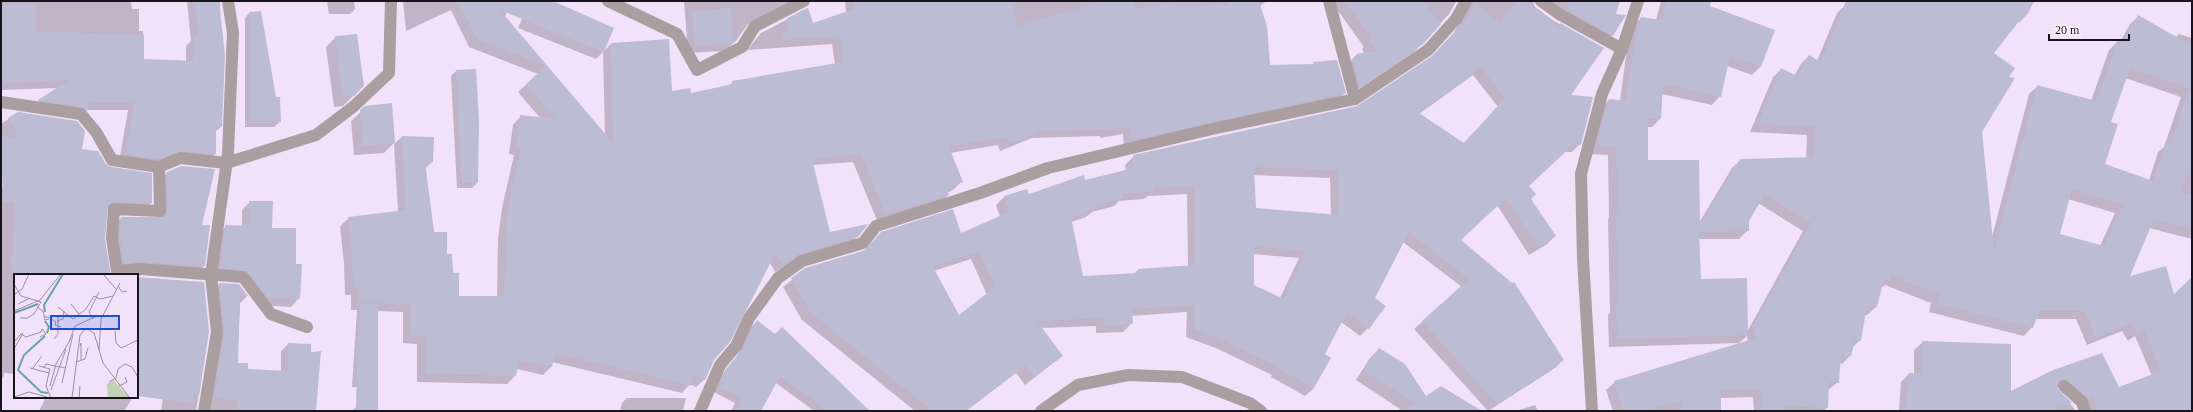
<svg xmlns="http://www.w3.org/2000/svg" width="2193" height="412" font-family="Georgia,serif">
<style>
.shadow{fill:#0003;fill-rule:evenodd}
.building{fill:#bdbcd5;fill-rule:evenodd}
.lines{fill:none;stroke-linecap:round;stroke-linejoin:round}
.minor{stroke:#ab9ea1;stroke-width:12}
.inset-river{fill:none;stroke:#69a3a4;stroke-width:2}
.inset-road{fill:none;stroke:#9b90a1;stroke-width:1}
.view{fill:#1d4ed8;fill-opacity:0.15;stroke:#1d4ed8;stroke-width:2}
.inset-edge{fill:none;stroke:#19141c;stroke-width:2}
</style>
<rect width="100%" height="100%" fill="#f2e2f9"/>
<g class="shadow">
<polygon points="1,1 131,1 132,9 139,9 139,31 143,31 143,60 186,61 186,46 191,41 187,1 220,1 221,127 215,132 215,154 207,161 150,166 119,162 128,110 87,110 80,118 32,107 38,101 60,88 1,90"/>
<polygon points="327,1 354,1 355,9 350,14 329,14"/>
<polygon points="403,1 498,1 507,14 504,17 605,135 603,52 596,59 518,28 530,1 550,1 613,29 603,52 611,44 672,93 690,95 728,86 733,82 835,64 832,44 747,50 761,33 807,9 812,24 846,13 845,1 1267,1 1260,6 1269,66 1312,65 1314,63 1345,93 1336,101 1124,148 1123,134 1100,138 1100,136 1032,138 1000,151 998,145 950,153 962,181 954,189 947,193 948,195 940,203 878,223 853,162 813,165 829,233 858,236 849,244 791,262 775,272 770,263 713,360 705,379 696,387 690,384 682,393 552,362 551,367 543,375 517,369 515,376 507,384 417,382 417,344 403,343 403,312 377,311 372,387 352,387 357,310 351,310 351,295 345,295 344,264 340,226 349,218 398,212 394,144 402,137 432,162 425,168 434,233 446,255 458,297 497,297 498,238 502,208 514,155 509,154 513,125 521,116 541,119 518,92 538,74 469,47 451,10 406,31"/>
<polygon points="684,1 794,1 747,25 736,41 724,51 688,53"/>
<path d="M1331,1h288l-5,13 -2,21 -8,8 -71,-41 2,5 19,14 49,27 -34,48 11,48 -8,8h-7l-37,34 2,13 25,37 -8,8 -18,11 -32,-50 -38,36 104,119 -8,8 -67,43 -74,-82 48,-42 -59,-45 -29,56 -6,30 -8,8 -19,-14 -18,32 -9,34 -9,8 -34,-19 1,-2 -54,-26 -32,-12 1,-25 -56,4 1,7 -9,9 -27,1v-7l-55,2 21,28 -37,29 -9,-12 -50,38h-51l-113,-91 -19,-33 23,-18 58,-18 17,-18 80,2 39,-18 -4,-12 8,-8 24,-2 98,-24 -1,-6 9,-9 224,-49 74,-50 22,-24 12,-23 -5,-8h-5l-7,12 -35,38 -63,42 -2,-31 8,-9 7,-1 -2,-4 2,-2zM1473,75l25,32 -35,37 -44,-30zM1253,175l77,3 1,37 -76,-6zM1187,194l1,72 -50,4 -4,4 -52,3 -11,-55 15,-5 6,-5 22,-6 5,-5 25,-2 4,-3zM1253,254l46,4 -19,40 -27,-12zM971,259l16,36 -29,21 -24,-45z"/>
<path d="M1661,1h33l79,30 -13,36 -8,8 -25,-9 -7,30 -8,9 -50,-11 -2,25 -8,8h-5v34l52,62 33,-55 9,-8 65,-1 1,-24 -57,-3 23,-55 9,-8 12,7 7,-12 8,-8 8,5 20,-48 12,-12h185l-6,12 -8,9 -2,-1 -25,33 15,23 -27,55 11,105 37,-143 9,-8 53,15 18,-51 9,-9 2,1 10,-18 9,-8 37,21 3,-3 13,4v201l-43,-11 -21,50 59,69 5,-64v128h-111l-2,-6 -19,-17 -4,-1 20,24h-202l25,-1 2,-28 8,-8h5v-24l9,-8 87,50 43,-21 65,17 34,-12 -17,-40 -7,5 -6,-10 -35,14 -11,-26h-41l-3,8 -8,9 -95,-24 2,-9 -46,-18 -4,3 -5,19 -9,8h-2l-5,25 -8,8 -2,8 -8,8 -3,-1 -1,19 -10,8 -1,17 -3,4h-70l-1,-14 -33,1v13h-107l-7,-21 9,-8 133,-40 -1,-6 -8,7 -130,4 -1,-32 2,-2 -2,-93 1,-2 -1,-63 -20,-1 12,-46 9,-8 11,1 8,-60 5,-15 8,-8 15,2zM2125,78l56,19 -17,50 -6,5 -9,28 -45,-16 5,-42zM2068,199l47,14 -15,33 -41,-12zM1758,203l45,28 -56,101 -47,-52 -1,-41h40l9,-9v-9z"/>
<polygon points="250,12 280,122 274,127 245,127 245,18"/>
<polygon points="336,37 363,86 343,106 334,107 326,47"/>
<polygon points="476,70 477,183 472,188 457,188 451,76 456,71"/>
<polygon points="366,107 394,143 384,153 354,155 351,121"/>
<polygon points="18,113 105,165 151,203 144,210 106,208 104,239 110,275 15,275 15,374 4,373 4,376 1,379 1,188 60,186 60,166 1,162 1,124"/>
<polygon points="167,173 201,226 209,226 204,266 195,275 115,271 113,227 121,218 158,219 158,182"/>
<polygon points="250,202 295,265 299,298 291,307 259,305 238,279 212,276 218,235 226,226 242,227 242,210"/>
<polygon points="137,278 208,332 196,411 161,411 171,340 137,391"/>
<polygon points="220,284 247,296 240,303 237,364 247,370 281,372 281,351 288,344 315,411 206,411 218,341 213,291"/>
<polygon points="757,321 856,411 814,411 776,383 760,411 731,411 735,403 714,392 721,376 737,356 751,327"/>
<polygon points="1379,349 1425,398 1470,411 1397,411 1400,409 1356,380 1370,358"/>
<polygon points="46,397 133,397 124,411 39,411"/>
<polygon points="627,398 686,398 683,411 620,411 622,403"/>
<polygon points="1535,405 1538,411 1516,411"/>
<polygon points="356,407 377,411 352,411"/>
</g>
<g class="building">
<polygon points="195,1 219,1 225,55 222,127 216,127 216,154 180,151 158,159 126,154 134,103 89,103 88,111 82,107 38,100 69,80 1,83 1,5 36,4 36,31 144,35 144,59 193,61 193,37 199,37"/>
<polygon points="458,1 553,1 614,28 604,52 500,10 613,143 611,43 669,39 672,91 690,88 691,93 733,84 732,81 843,62 840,36 784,40 782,33 790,30 786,19 801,11 808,8 813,23 854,9 853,1 1011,1 1018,26 1102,1 1133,1 1135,9 1177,3 1178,6 1229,5 1228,1 1259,1 1267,26 1270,65 1314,64 1313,62 1337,60 1346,93 1132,140 1131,127 1108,130 1108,129 1041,131 1009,144 1006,137 949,147 963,182 947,189 949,195 886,215 861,154 812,159 830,232 868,224 859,236 800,254 783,265 776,252 730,342 714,360 705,380 694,374 691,386 555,353 552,367 519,360 516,376 425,374 425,336 410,336 411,305 358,302 359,288 353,287 352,255 348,217 406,210 402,136 434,137 433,162 425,162 434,232 447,232 447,254 452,254 453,273 459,273 459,296 504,296 506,229 510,199 521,147 516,147 520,115 557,119 526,84 546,66 477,39"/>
<polygon points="1345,1 1423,1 1441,24 1423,44 1360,87 1352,59 1357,59 1357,54 1376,51 1369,40 1372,38"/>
<path d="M1518,1h8l33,27 1,-5 44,25 -33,47 22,2 -12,48 -7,-1 -45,42 7,8 -5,5 25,37 -18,11 -32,-49 -45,42 51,43 2,-1 50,78 -67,44 -75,-83 47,-42 -60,-47 -34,66 11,8 -17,23 -22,-17 -22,42 6,4 -17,30 -36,-20 1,-1 -53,-25 -32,-13 1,-24 -63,4 1,15 -29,2 -1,-8 -66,3 26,35 -29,21 -9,-12 -60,46h-32l-123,-99 -19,-34 14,-10 61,-18 15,-18 72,-23 8,24 48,-21 -5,-16 23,-7 2,5 55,-19 1,5 49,-12 -1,-13 224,-49 75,-50 30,-32 14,-20 24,19zM1481,67l24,31 -41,45 -45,-30zM1254,167l84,3 1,45 -83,-7zM1195,186v79l-57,4v4l-55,3 -12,-59 24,-8 -1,-3 29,-8 -1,-5 32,-1 -1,-4zM1254,246l52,5 -22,48 -30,-14zM979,251l16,36 -36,28 -26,-48z"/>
<polygon points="1569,1 1620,1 1616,14 1626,15 1613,36 1566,9"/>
<path d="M1667,1h44l-1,5 65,24 -14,37 -31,-11 -9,41 -58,-13 -2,35h-13v41h51l1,65 40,-66 74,-2 1,-30 -57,-3 23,-56 16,8 12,-21 12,7 25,-61h189l-41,52 21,15 -6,9 6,1 -33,54 12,118 43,-165 59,16 22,-61 4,2 16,-27 54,31v43l-62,-21 -19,54 7,2 -13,40 48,17 13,-38 4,1 19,-55 3,1v72l-11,31 11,3v33l-38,-10 -24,57 36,-10 8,28 18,-17v134h-94l-5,-15 -5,2 -23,-19 -7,2 -1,7 15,15 -22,8h-144l3,-38 12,1 1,-33 89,3v47l42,-21 49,-17 17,34 42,-16 -17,-42 -7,4 -6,-10 -35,15 -11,-27h-46l-6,17 -96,-24 2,-10 -48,-18 -1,5 -6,-2 -7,28 -10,-2 -6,36 -6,-1 -4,16 -10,-2 -2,29 -10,-1 -1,26 -44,-2v5h-22l-1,-22 -40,1v21h-40v-10l-36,10h-22l-9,-30 142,-43 -2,-14 57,-101 -46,-29 -16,27v10l-50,1 2,47 46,-1 1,57 -131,4 -1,-34h2l-2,-94h2l-2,-64 -20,-1 13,-47 17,2 10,-70 5,-14 21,3zM2072,189l51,16 -19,41 -44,-12z"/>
<polygon points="731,8 733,43 695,46 692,11"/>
<polygon points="261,11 276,97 280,97 281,122 249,122 249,12"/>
<polygon points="357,34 364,86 354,96 343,97 335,36"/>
<polygon points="476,69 479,121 478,183 462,183 456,70"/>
<polygon points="392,103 395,143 363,146 360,110 365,106"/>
<polygon points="18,112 77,121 85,131 82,149 98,151 106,164 111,167 152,173 152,203 114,202 108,205 105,239 111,275 14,275 10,256 13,256 15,202 3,202 1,136 19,138 8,118"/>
<polygon points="181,166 215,169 202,225 210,225 205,266 141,262 123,263 120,238 121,217 164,217 168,211 167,172"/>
<polygon points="249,201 273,201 272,228 296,228 296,264 302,264 300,299 267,297 247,271 220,268 225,225 249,226"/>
<polygon points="137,277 204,282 209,332 199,396 194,395 193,403 137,396"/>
<polygon points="219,283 239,284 248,296 240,295 238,363 248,363 248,369 288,371 288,343 311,344 311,352 321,351 316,411 238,411 237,401 214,398 224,333"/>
<polygon points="361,303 378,304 378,411 356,411 357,349"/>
<polygon points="757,320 775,334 782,327 870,411 827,411 780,376 761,411 737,411 742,398 719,387 726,369 743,349"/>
<polygon points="1379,348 1405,364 1426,396 1441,386 1482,411 1402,411 1414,403 1364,371"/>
</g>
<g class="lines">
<g class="minor">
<polyline points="608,1 677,34 697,70 742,47 755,26 804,1"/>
<polyline points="1329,1 1355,99"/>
<polyline points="1541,1 1559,14 1622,49"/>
<polyline points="1,102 81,114 96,132 112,160 159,167 160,211 114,209 112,238 117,271 140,269 243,277 271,314 307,327"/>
<polyline points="159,167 180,158 226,163 316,135 353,107 389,73 391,1"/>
<polyline points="2064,386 2082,402 2085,411"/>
<polyline points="204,411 217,332 211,275 228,153 233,33 228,1"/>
<polyline points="700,411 720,365 736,346 749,318 778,278 802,261 863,243 876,226 980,193 1048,168 1212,129 1355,99 1428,50 1456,19 1466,1"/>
<polyline points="1041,411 1078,385 1128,375 1182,377 1250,403 1261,411"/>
<polyline points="1592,411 1583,258 1581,174 1602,94 1622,49 1638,1"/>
</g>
</g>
<g transform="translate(14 274)">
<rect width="124" height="124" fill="#f2e2f9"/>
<path d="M100,106l9,11 7,7h-22l-1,-14z" fill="#c2d3b2"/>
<path class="inset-river" d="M31,38l-1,-7 19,-31M0,39l24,-9M31,47l4,6 -2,6M31,62l-21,19 -6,15 23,22 7,1"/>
<path class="inset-road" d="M89,0l13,15M0,10l7,12 20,6 -7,12 -7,4h-7M104,12l4,6 5,-1M1,20l7,-5 7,-15M4,30l12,-6M57,30l8,10M23,33l6,4 2,9 4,-1M44,33l15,12 13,-10 8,-13 6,3 13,-3M0,37l26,-11 21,-26M30,43h4l8,5 -1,3 6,2M79,45l-4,-7 10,-20M43,47l6,-2 1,-8M101,57l1,12 5,5 17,-8M40,65l4,-5v-19M0,68l7,-8 5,3 15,-5 1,-3 4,5 -6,3M66,72l1,-3v17M0,75l9,-16M85,76l2,-31 19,-36M62,88l9,-3 3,-11M30,93l2,-3 19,4M16,94l19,5 1,-4 -11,-3M18,95l10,-13M35,99l-3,13 5,12M95,108l7,-4 2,-9 7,-5 7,3 6,10M48,109l11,-49M36,112l6,-22 13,-22 6,-16 22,-10M105,112l8,-4 -2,-5M37,116l15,-41M0,123l15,-5 18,5M58,124l8,-63 6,-7 8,5 9,30 27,35M65,124l1,-12"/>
<path class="view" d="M37,42h68v13h-68z"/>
<rect width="124" height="124" class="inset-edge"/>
</g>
<rect width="2193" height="412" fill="none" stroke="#19141c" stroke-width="4"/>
<path d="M2049 34v6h80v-6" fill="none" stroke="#19141c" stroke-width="2"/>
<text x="2055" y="34" font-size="12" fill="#19141c" stroke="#faf3fd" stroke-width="3" paint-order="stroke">20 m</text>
</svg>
